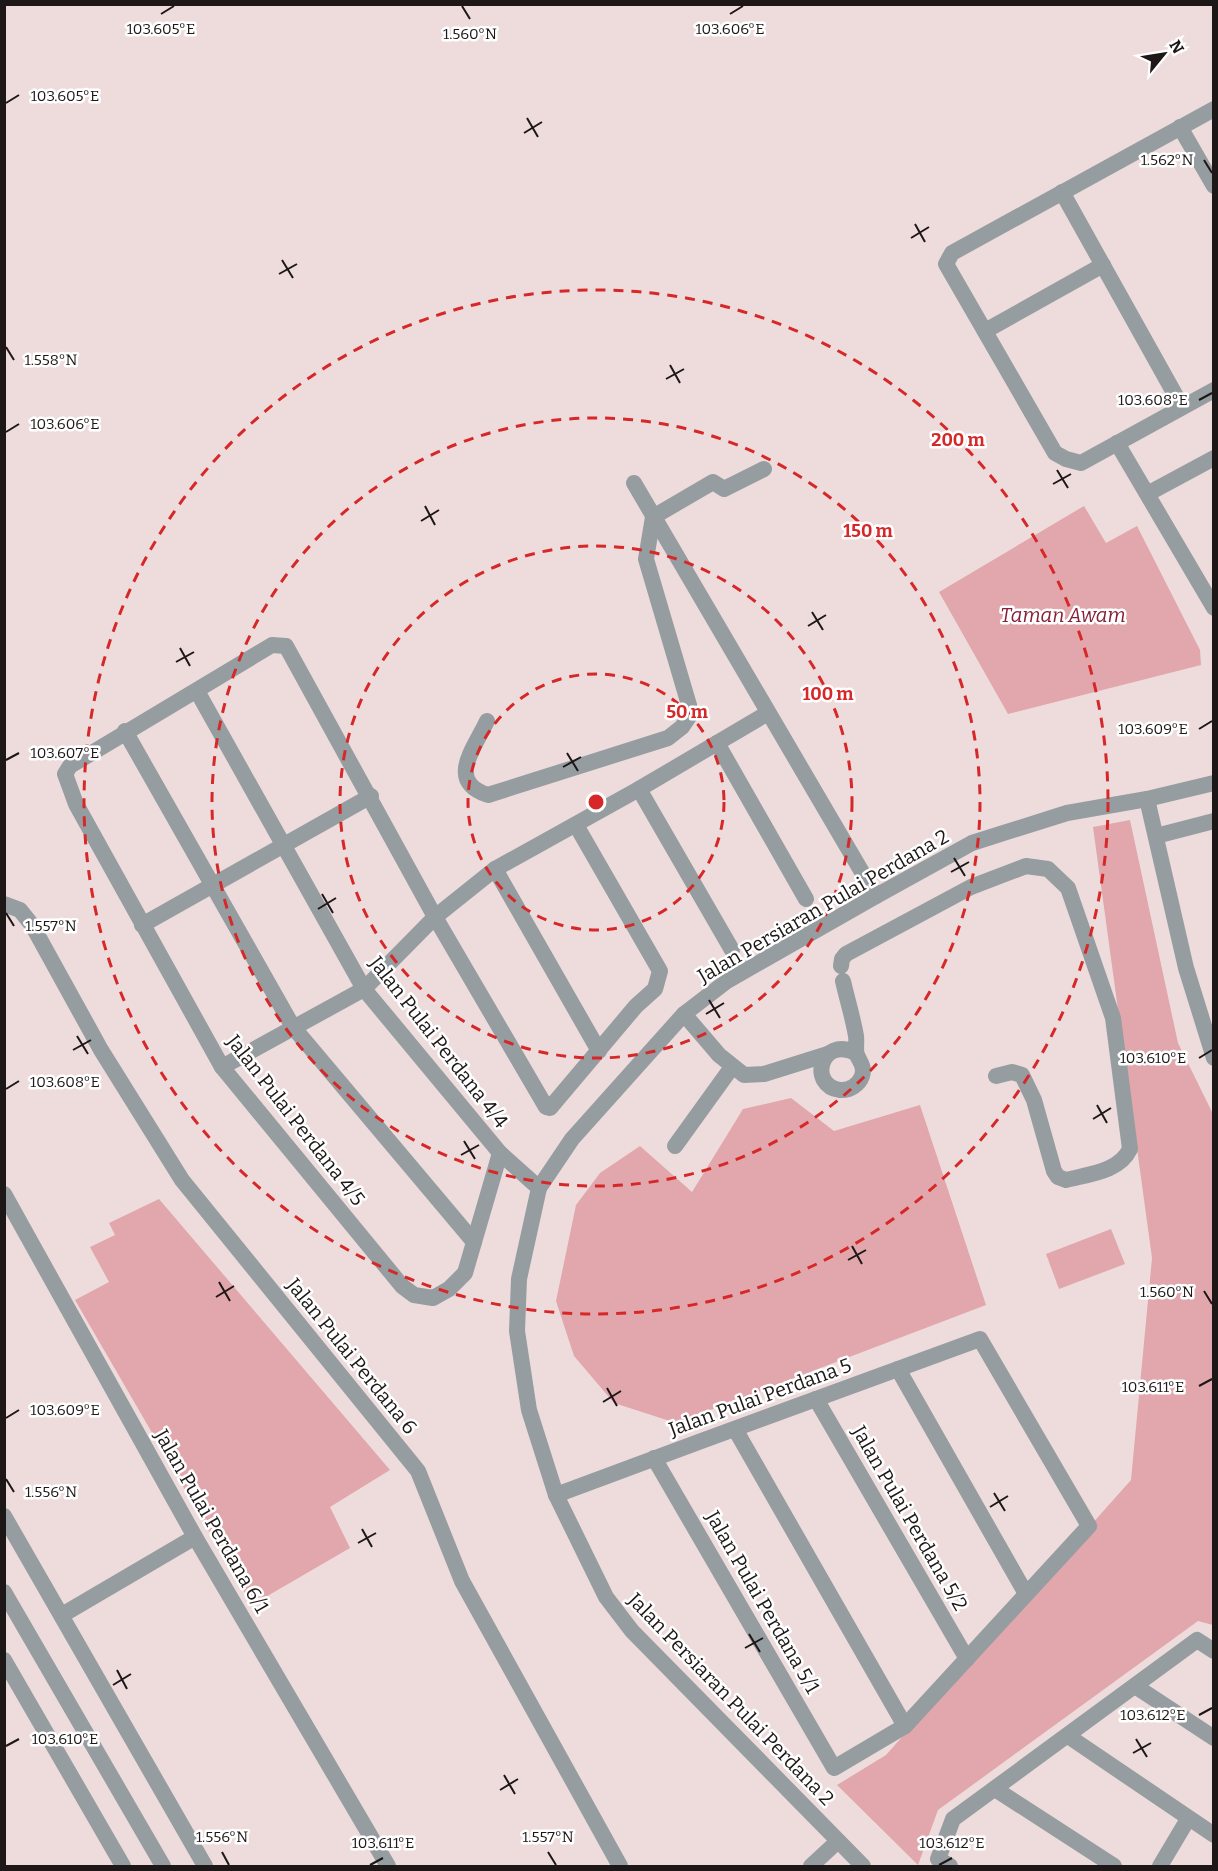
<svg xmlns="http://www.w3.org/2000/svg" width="1218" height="1871" font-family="Bitter,serif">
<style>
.green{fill:#e1a7ac}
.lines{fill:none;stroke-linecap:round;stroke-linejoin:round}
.minor{stroke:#969da0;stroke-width:16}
.ticks{fill:none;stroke:#1d1717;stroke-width:2}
.ring{fill:none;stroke:#d62828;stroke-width:3;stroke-dasharray:10 8}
.labels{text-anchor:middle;stroke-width:5;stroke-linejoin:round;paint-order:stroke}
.park-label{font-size:20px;font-style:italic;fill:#852036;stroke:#fff}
.street-label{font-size:20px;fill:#1d1717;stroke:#fff}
.ticks-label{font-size:15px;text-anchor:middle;fill:#1d1717;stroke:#fff;stroke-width:5;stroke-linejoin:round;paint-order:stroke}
.centre{fill:#d62828;stroke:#fff;stroke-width:3}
.ring-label{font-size:18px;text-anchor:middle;font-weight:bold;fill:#d62828;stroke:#fff;stroke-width:5;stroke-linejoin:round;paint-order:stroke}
</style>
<rect width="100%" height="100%" fill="#eedcdd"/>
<g class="green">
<polygon points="1084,506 1106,543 1137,526 1200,650 1201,665 1008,714 939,592"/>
<polygon points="1130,820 1178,1043 1213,1114 1213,1625 1198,1621 938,1810 918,1865 837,1785 886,1755 1131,1480 1152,1258 1093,827"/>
<polygon points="791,1098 834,1131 920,1105 986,1305 676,1423 614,1403 574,1356 556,1301 576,1205 600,1173 640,1146 692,1192 743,1109"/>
<polygon points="159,1199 390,1470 330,1507 350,1548 252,1605 75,1300 109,1282 90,1247 115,1235 109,1223"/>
<polygon points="1111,1229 1125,1264 1059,1289 1046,1254"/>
</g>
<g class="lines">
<g class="minor">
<polyline points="1214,109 952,253 946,264 1055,453 1066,459 1081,463 1214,390"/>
<polyline points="1180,127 1214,186"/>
<polyline points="1062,192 1182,407"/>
<polyline points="985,331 1103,265"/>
<polyline points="1117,443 1214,608"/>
<polyline points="634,483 876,896"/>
<polyline points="1149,493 1214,458"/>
<polyline points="197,691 364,989 500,1153 539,1188"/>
<path d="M487,721c-13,28 -41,60 1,74l180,-57 14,-11 8,-12 -1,-10 -43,-146 7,-42 60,-35 11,7 40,-20"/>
<polyline points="125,731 293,1027 474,1242"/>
<polyline points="717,743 806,899"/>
<polyline points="639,789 732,950"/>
<polyline points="1147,799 1186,968 1214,1058"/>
<polyline points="1156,836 1214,821"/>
<polyline points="495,869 599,1051"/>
<polyline points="4,904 20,910 32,925 101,1050 182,1180 418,1471 462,1581 620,1866"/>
<polyline points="142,925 371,796"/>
<path d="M841,966l1,-7 4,-5 125,-67 55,-21 22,3 20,19 45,130 17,131c-11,23 -41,25 -64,31l-8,-3 -4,-6 -20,-71 -12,-25 -10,-3 -16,4"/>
<path d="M843,981c4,18 10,37 13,55 1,6 -1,13 1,19 3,7 8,12 5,21 -3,9 -13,15 -22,14 -32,-4 -20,-55 16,-37"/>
<polyline points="684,1014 719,1055 744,1075 764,1074 828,1054"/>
<polyline points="222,1067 364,989 435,917 495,869 639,789 768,713"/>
<polyline points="675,1146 732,1067"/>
<polyline points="500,1153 465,1273 449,1289 433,1298 414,1295 402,1286 222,1067 76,804 65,774 70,766 272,645 286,646 435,917 546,1107 550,1108 636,1006 655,989 660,971 576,825"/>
<polyline points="4,1194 195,1537 388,1866"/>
<polyline points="898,1369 1026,1594"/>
<polyline points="816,1399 967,1659"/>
<polyline points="735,1429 905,1726"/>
<path d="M556,1495c141,-53 282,-104 424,-156l109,187 -184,200 -71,42 -180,-310"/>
<polyline points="4,1516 205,1866"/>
<polyline points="4,1592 163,1866"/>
<polyline points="62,1615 195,1537"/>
<polyline points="4,1660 123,1866"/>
<polyline points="1135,1686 1214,1738"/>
<polyline points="1068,1736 1214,1835"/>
<polyline points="995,1789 1114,1866"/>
<polyline points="811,1866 838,1841"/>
<polyline points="863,1866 632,1631 606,1597 556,1495 529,1410 517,1331 519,1279 539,1188 572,1139 684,1014 727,981 876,896 972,843 1067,813 1147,799 1214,783"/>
<polyline points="950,1866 938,1859 953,1819 1197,1640 1214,1651"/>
<polyline points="1160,1866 1188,1819"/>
</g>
</g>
<path class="ticks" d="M462,6l8,13M161,14l13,-8M730,14l13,-8M6,103l13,-8M527,118l11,19M524,133l18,-11M1204,160l8,13M915,224l10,18M911,238l18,-11M282,260l11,18M279,274l18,-10M6,347l8,13M670,365l10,18M666,379l18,-10M1199,400l13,-7M6,432l13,-8M1057,470l11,18M1053,484l18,-10M425,506l10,19M421,521l18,-11M812,612l11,18M808,626l18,-11M180,648l10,18M176,662l18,-10M1199,729l13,-8M567,753l11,18M6,760l13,-7M563,767l18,-10M954,858l11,18M951,872l18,-10M322,894l11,19M318,909l18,-11M6,913l8,13M709,1000l11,18M706,1014l18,-11M77,1036l11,18M73,1050l18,-10M1199,1058l13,-8M6,1089l13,-8M1097,1105l10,18M1093,1119l18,-11M464,1141l11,18M461,1155l18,-10M852,1246l10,18M848,1260l18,-10M219,1282l11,19M1204,1291l8,13M216,1297l18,-11M1199,1386l13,-7M607,1388l10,18M603,1402l18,-11M6,1418l13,-8M6,1479l8,13M994,1493l11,18M990,1507l18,-11M362,1529l10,18M358,1543l18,-10M749,1634l11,18M745,1648l18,-10M117,1670l10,19M113,1685l18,-11M1199,1715l13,-7M1136,1739l11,18M6,1746l13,-7M1133,1753l18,-10M504,1775l11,19M500,1790l18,-11M222,1852l7,13M548,1852l8,13M370,1865l13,-7M939,1865l13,-7"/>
<g class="ring">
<circle cx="596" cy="802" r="128"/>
<circle cx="596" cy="802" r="256"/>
<circle cx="596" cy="802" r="384"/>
<circle cx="596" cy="802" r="512"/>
</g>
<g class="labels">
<g class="park-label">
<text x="1063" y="622">Taman Awam</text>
</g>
<g class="street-label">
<text transform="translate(823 906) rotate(-30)" y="7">Jalan Persiaran Pulai Perdana 2</text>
<text transform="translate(439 1042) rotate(52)" y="7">Jalan Pulai Perdana 4/4</text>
<text transform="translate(296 1120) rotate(52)" y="7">Jalan Pulai Perdana 4/5</text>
<text transform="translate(352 1356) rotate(51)" y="7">Jalan Pulai Perdana 6</text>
<text transform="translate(760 1397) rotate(-20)" y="7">Jalan Pulai Perdana 5</text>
<text transform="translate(910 1518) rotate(60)" y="7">Jalan Pulai Perdana 5/2</text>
<text transform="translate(212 1521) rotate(60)" y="7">Jalan Pulai Perdana 6/1</text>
<text transform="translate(763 1602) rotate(60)" y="7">Jalan Pulai Perdana 5/1</text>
<text transform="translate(731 1699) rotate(46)" y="7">Jalan Persiaran Pulai Perdana 2</text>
</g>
</g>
<g class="ticks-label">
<text x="161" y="34">103.605°E</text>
<text x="730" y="34">103.606°E</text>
<text x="470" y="39">1.560°N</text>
<text x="65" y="101">103.605°E</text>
<text x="1167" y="165">1.562°N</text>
<text x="51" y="365">1.558°N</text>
<text x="1153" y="405">103.608°E</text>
<text x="65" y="429">103.606°E</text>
<text x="1153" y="734">103.609°E</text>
<text x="65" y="758">103.607°E</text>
<text x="51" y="931">1.557°N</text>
<text x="1153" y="1063">103.610°E</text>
<text x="65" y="1087">103.608°E</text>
<text x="1167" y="1297">1.560°N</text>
<text x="1153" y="1392">103.611°E</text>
<text x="65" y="1415">103.609°E</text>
<text x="51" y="1497">1.556°N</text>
<text x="1153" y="1720">103.612°E</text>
<text x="65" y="1744">103.610°E</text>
<text x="222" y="1842">1.556°N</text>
<text x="548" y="1842">1.557°N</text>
<text x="383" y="1848">103.611°E</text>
<text x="952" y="1848">103.612°E</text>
</g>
<circle cx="596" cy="802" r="9" class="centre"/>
<g class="ring-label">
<text x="958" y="446">200 m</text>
<text x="868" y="537">150 m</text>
<text x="828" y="700">100 m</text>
<text x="687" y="718">50 m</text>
</g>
<rect width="1218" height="1871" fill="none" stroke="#1d1717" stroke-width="12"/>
<g transform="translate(1164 54) rotate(60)" stroke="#ffffff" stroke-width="4.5" paint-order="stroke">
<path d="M0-4.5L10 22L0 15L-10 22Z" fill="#1d1717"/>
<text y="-9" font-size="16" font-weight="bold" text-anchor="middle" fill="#1d1717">N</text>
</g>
</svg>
